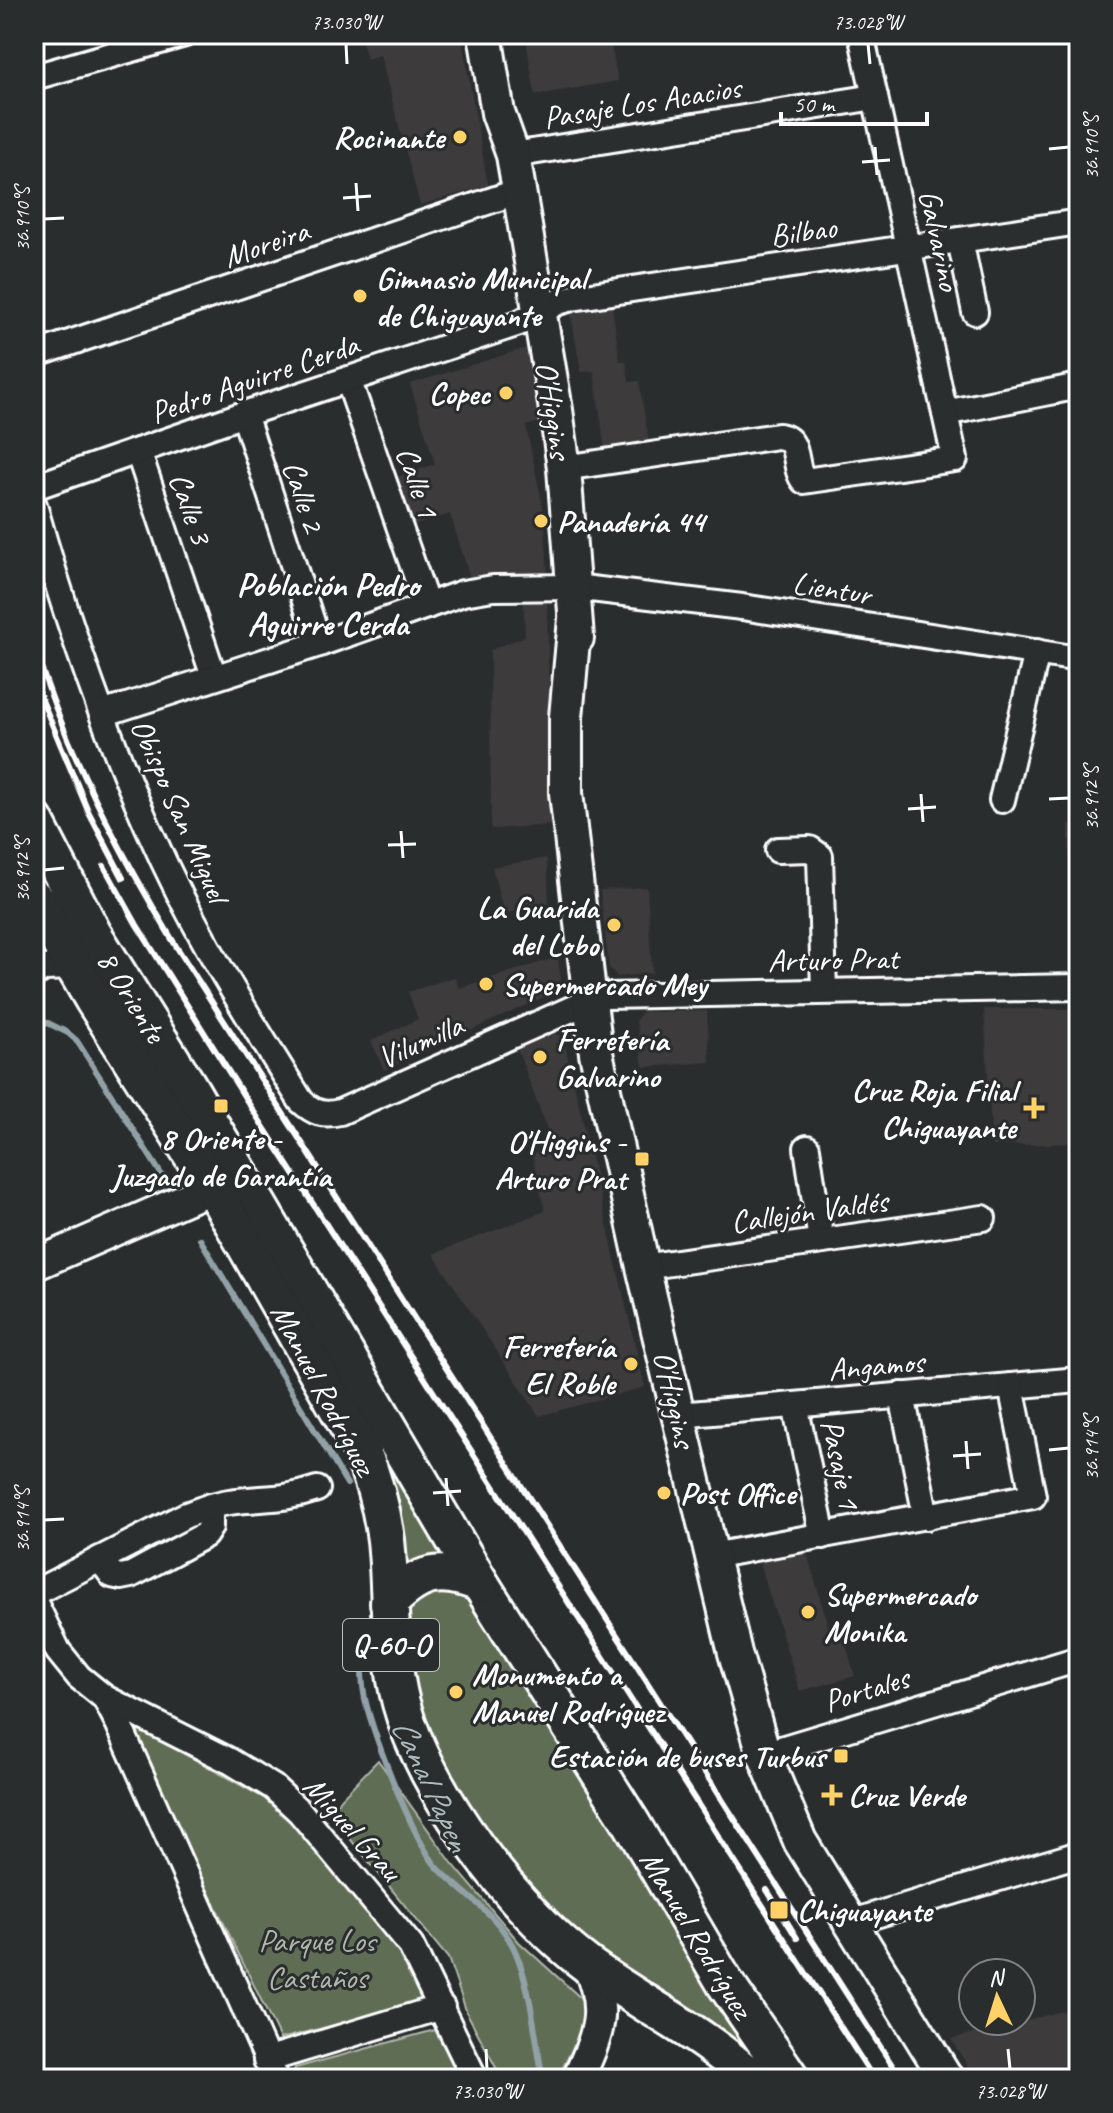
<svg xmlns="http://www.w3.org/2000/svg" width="1113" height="2113" font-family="Caveat,sans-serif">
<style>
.built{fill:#3e3a3b}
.green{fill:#606d55;stroke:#b0b6aa;stroke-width:2}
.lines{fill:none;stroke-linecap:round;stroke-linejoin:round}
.stream{stroke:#91a1a7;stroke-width:6}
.minor-casing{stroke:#fff;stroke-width:30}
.tertiary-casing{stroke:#fff;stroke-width:36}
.secondary-casing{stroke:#fff;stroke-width:38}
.primary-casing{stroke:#fff;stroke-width:42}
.minor{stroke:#2a2d2e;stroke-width:24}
.tertiary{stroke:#2a2d2e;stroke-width:30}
.secondary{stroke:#2a2d2e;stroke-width:32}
.primary{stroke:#2a2d2e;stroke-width:36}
.rail{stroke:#fff;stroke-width:6}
.ticks{fill:none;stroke:#fff;stroke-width:3}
.poi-dot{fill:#ffd166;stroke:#2a2d2e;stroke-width:3}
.labels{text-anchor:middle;stroke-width:6;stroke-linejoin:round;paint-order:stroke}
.shield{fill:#2a2d2e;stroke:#bfc0c0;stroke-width:2}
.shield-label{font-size:30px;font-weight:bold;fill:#fff}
.street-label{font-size:32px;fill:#fff;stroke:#2a2d2e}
.poi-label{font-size:32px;font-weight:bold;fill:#fff;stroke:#2a2d2e;text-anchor:start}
.park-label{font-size:32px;fill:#b0b6aa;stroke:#2a2d2e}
.neighbourhood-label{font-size:34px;font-weight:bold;fill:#fff;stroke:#2a2d2e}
.water-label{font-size:34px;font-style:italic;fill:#acb9bd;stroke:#2a2d2e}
.neatline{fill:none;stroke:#fff;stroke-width:3}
.ticks-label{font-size:20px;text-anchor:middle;fill:#fff}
</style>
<rect width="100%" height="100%" fill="#2a2d2e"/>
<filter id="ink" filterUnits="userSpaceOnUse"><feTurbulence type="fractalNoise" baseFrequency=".0125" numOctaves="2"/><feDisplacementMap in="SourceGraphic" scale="16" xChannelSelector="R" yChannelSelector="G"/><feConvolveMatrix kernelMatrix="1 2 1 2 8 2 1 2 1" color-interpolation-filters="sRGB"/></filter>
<g filter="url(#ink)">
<g class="built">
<polygon points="360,34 461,34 488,185 420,205 380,55 367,59"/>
<polygon points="525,34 609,34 618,81 535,95"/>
<polygon points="612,307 620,361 626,361 629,382 639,381 649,443 605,449 594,371 581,372 571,314"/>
<polygon points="526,348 540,422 526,426 544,512 548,576 485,580 482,574 470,578 450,514 407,528 391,479 435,464 410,384"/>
<polygon points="547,595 551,825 491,829 490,650 525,636 523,597"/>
<polygon points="1069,824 1079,825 1079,967 1071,967"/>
<polygon points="547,858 549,904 504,914 492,867"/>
<polygon points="647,887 652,973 618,977 609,968 600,890"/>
<polygon points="558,957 562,989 384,1070 371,1041 418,1019 408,992 454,977 459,988"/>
<polygon points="984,1009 1071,1009 1079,1074 1079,1143 992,1146"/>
<polygon points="707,1011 710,1062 643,1067 636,1020 642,1012"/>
<polygon points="555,1034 563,1037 645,1387 539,1416 433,1254 545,1211 532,1154 554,1147 517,1049"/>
<polygon points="805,1546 829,1629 841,1627 855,1676 800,1691 757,1556"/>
<polygon points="1079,2007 1079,2079 976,2079 951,2039"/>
</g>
<g class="green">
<polygon points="246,1220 778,2079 574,1938 520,1887 421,1731 398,1569"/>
<polygon points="140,1729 280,1807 415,1971 429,2001 280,2039 134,1738"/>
<polygon points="378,1760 452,1863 519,1942 585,2002 581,2032 557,2079 502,2079 467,2013 448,1958 328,1812"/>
<polygon points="435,2030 461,2079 291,2079 295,2068"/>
</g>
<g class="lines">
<g class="stream">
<polyline points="34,1016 68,1033 77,1041 170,1188"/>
<polyline points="200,1239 347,1484"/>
<path d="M362,1626c0,22 -2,45 2,67 5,34 51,151 74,175 27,28 62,47 78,85 16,39 19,85 27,126"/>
</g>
<defs>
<g id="minor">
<polyline points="34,77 185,34"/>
<polyline points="513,155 875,97"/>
<polyline points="960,240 975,312"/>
<polyline points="34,355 519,191"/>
<polyline points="348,379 427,606"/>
<polyline points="945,413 1079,386"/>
<polyline points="244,414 319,644"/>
<polyline points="138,451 214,677"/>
<path d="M564,468l214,-32c24,2 14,31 26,45l151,-22 -94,-425"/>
<polyline points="34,487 244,414 519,323 558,302 572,298 1079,222"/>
<path d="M34,505c38,134 84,267 147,392 36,70 78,137 120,204 13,12 22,15 39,11l256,-114 11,-2 472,-9"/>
<polyline points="102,714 319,644 463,593 493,588 574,587 742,607 1079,659"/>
<polyline points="1002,800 1037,652"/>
<polyline points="778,850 810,849 820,856 824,991"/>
<polyline points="34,974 45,968 73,967"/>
<polyline points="807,1148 821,1241"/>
<polyline points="643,1267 983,1218"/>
<polyline points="902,1395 926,1517"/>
<polyline points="795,1405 823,1536"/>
<polyline points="679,1415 1079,1380"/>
<polyline points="712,1556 1033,1496 1011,1386"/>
<polyline points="100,1559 112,1575 121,1577 131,1575 205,1535 210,1527 210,1506"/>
<path d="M34,1593l152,-78c14,-5 28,-11 43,-13 34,-5 53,-1 88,-13"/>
<polyline points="34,1601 58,1651 79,1677 105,1698 118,1723 276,2079"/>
<polyline points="105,1698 230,1761 273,1787 300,1812 411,1946 475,2079"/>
<polyline points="764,1754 1079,1659"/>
<polyline points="849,1923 1079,1854"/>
<polyline points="266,2060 442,2007"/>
</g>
<g id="tertiary">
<polyline points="34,1265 197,1194 229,1175"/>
<path d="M578,2079c19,-43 32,-69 9,-115"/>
</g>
<g id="secondary">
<polyline points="485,34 498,113 513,155 556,410 564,468 577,638"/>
<polyline points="575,619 566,717 566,793 596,1053 643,1267 735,1653 764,1754 800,1841 947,2079"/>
</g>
<g id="primary">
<polyline points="34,820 93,934 188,1086 480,1583 632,1824 725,1983 791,2079"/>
<path d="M34,898l59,101 119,187 148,261c13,30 22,61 26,93 6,55 1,110 15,163 23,87 114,209 187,262 54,39 116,69 164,114"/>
<path d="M389,1603c30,-31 51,-36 91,-20"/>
</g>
</defs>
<use href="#minor" class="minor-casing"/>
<use href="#tertiary" class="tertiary-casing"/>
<use href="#secondary" class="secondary-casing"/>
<use href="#primary" class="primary-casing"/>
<use href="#minor" class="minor"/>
<use href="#tertiary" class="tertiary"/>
<use href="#secondary" class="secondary"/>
<use href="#primary" class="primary"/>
<g class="rail">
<path d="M34,645c32,106 85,206 142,301l725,1133"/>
<polyline points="34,681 89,813 123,878"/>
<polyline points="104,866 137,925 247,1101 874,2079"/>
<polyline points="767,1890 797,1938"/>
</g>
</g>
</g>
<path class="ticks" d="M346,44l1,20M868,44l2,20M875,147l2,28M1049,149l20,-2M862,162l28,-2M356,183l2,28M343,198l28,-2M44,219l20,-1M921,794l2,28M1049,799l20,-1M908,809l28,-2M401,831l2,27M388,845l28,-1M44,870l20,-2M966,1441l2,28M1049,1450l20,-2M953,1456l28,-2M446,1478l2,28M433,1493l28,-2M44,1520l20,-1M486,2049l1,20M1008,2049l2,20"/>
<g class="poi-dot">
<circle cx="460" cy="137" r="8"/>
<circle cx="360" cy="296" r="8"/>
<circle cx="506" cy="393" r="8"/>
<circle cx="541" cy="521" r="8"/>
<circle cx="614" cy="925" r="8"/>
<circle cx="486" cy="984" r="8"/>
<circle cx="540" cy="1057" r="8"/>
<rect x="213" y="1098" width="16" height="16" rx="4"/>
<path d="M1030 1096h8v8h8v8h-8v8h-8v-8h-8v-8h8z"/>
<rect x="634" y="1151" width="16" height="16" rx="4"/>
<circle cx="631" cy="1364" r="8"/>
<circle cx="664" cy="1493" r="8"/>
<circle cx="808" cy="1612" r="8"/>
<circle cx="456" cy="1692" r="8"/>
<rect x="833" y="1748" width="16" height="16" rx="4"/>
<path d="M828 1783h8v8h8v8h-8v8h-8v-8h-8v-8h8z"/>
<rect x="769" y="1900" width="20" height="20" rx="4"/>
</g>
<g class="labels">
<rect class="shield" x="343" y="1619" width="96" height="52" rx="6"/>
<g class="shield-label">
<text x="391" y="1655">Q-60-O</text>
</g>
<g class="street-label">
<text transform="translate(642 102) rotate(-9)" y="11">Pasaje Los Acacios</text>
<text transform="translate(803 231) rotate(-8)" y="11">Bilbao</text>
<text transform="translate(940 240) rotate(78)" y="11">Galvarino</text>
<text transform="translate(266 243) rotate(-19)" y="11">Moreira</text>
<text transform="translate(254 378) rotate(-19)" y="11">Pedro Aguirre Cerda</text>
<text transform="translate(554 410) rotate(81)" y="11">O'Higgins</text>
<text transform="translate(418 482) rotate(71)" y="11">Calle 1</text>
<text transform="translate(304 496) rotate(72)" y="11">Calle 2</text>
<text transform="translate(191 508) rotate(71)" y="11">Calle 3</text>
<text transform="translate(832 588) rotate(9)" y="11">Lientur</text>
<text transform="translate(180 810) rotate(66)" y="11">Obispo San Miguel</text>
<text transform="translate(833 959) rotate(-1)" y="11">Arturo Prat</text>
<text transform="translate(132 996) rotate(58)" y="11">8 Oriente</text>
<text transform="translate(420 1041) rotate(-24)" y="11">Vilumilla</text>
<text transform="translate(809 1211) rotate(-8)" y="11">Callejón Valdés</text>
<text transform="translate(876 1365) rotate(-5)" y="11">Angamos</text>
<text transform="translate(324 1389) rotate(62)" y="11">Manuel Rodríguez</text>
<text transform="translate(675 1399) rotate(77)" y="11">O'Higgins</text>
<text transform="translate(841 1464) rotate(78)" y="11">Pasaje 1</text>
<text transform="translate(866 1689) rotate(-17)" y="11">Portales</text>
<text transform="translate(353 1828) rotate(48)" y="11">Miguel Grau</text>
<text transform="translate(697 1934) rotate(59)" y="11">Manuel Rodríguez</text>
</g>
<g class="poi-label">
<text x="444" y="148" text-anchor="end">Rocinante</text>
<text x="376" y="289">Gimnasio Municipal<tspan x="376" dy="37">de Chiguayante</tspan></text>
<text x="490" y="404" text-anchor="end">Copec</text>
<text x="557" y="532">Panadería 44</text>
<text x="598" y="918" text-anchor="end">La Guarida<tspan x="598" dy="37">del Lobo</tspan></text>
<text x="502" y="995">Supermercado Mey</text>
<text x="556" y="1050">Ferretería<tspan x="556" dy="37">Galvarino</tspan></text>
<text x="1016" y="1101" text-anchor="end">Cruz Roja Filial<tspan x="1016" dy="37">Chiguayante</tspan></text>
<text x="221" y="1149" text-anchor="middle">8 Oriente -<tspan x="221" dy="37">Juzgado de Garantía</tspan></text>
<text x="626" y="1152" text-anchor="end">O'Higgins -<tspan x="626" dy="37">Arturo Prat</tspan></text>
<text x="615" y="1357" text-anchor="end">Ferretería<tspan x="615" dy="37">El Roble</tspan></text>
<text x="680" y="1504">Post Office</text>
<text x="824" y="1605">Supermercado<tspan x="824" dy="37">Monika</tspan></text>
<text x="472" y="1685">Monumento a<tspan x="472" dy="37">Manuel Rodríguez</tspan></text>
<text x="825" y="1767" text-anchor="end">Estación de buses Turbus</text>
<text x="848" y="1806">Cruz Verde</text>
<text x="797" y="1921">Chiguayante</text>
</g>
<g class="park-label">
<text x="317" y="1951">Parque Los<tspan x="317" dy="37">Castaños</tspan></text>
</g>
<g class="neighbourhood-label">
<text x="328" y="596">Población Pedro<tspan x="328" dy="39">Aguirre Cerda</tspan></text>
</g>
<g class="water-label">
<text transform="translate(432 1784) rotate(65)" y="12">Canal Papen</text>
</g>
</g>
<rect width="1113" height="2113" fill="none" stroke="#2a2d2e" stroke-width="88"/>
<g transform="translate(997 1997) rotate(356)"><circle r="38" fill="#2a2d2e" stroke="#7f8182" stroke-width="2"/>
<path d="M0-6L14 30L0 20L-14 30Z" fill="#ffd166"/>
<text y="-12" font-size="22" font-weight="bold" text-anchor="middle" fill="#ffffff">N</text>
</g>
<path d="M781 112v12h146v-12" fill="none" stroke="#ffffff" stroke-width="4"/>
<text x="793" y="112" font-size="24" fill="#ffffff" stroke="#2a2d2e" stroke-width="6" paint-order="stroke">50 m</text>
<rect x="44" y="44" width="1025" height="2025" class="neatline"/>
<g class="ticks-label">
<text x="346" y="29">73.030°W</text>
<text x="868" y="29">73.028°W</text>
<text transform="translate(1091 147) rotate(-90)" y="7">36.910°S</text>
<text transform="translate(22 219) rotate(-90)" y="7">36.910°S</text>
<text transform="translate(1091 798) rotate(-90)" y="7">36.912°S</text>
<text transform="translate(22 870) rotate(-90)" y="7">36.912°S</text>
<text transform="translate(1091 1448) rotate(-90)" y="7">36.914°S</text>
<text transform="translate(22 1520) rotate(-90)" y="7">36.914°S</text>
<text x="487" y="2098">73.030°W</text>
<text x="1010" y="2098">73.028°W</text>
</g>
</svg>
